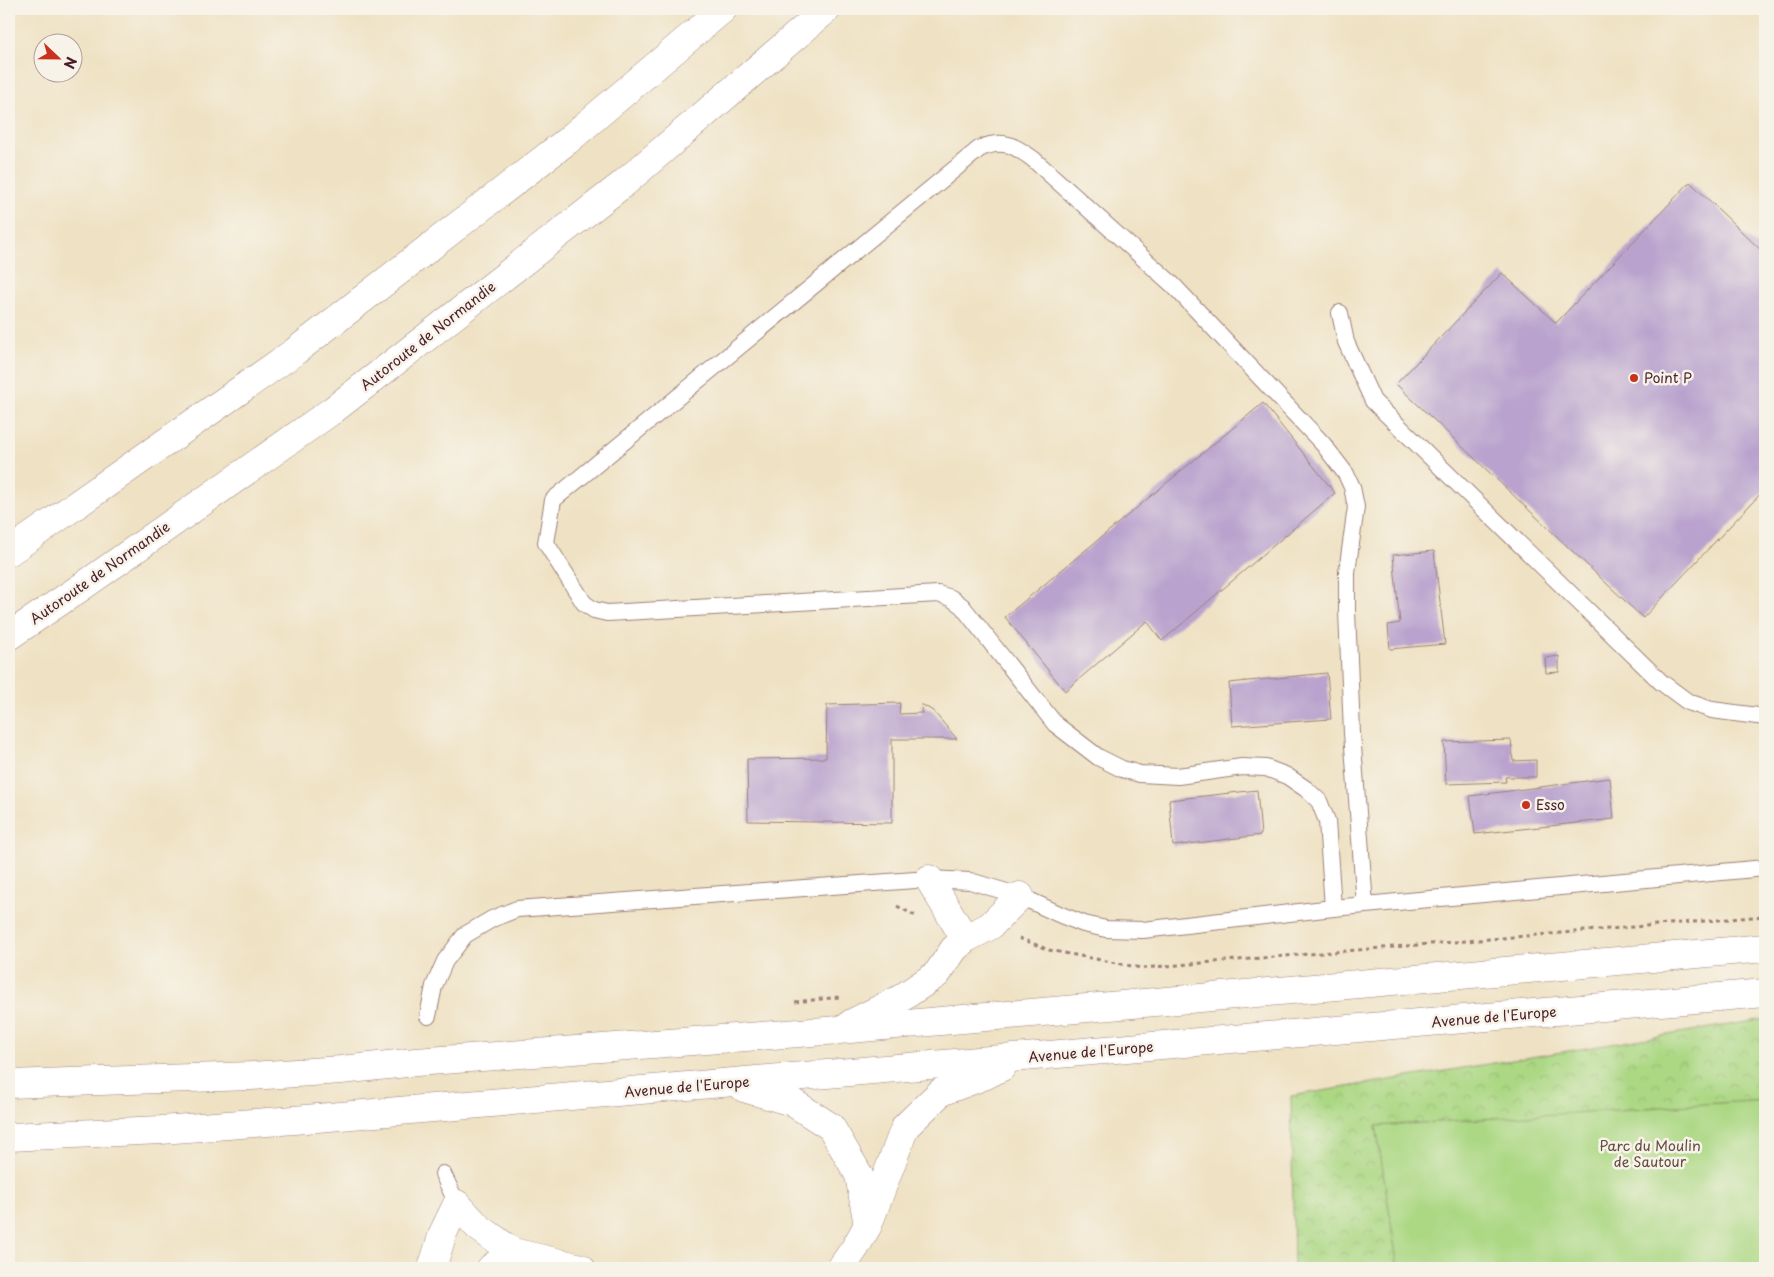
<svg xmlns="http://www.w3.org/2000/svg" width="1774" height="1277" font-family="'Playpen Sans',sans-serif">
<style>
.park{fill:url(#park-crowns);stroke:#7b7c58}
.garden{fill:#acd884;stroke:#7b7c58}
.building{fill:#b9a3ce}
.lines{fill:none;stroke-linecap:round;stroke-linejoin:round}
.service-casing{stroke:#9c8078;stroke-width:18}
.minor-casing{stroke:#9c8078;stroke-width:29}
.primary-casing{stroke:#9c8078;stroke-width:29}
.motorway-casing{stroke:#9c8078;stroke-width:29}
.path{stroke:#9c8078;stroke-width:3;stroke-dasharray:4 4;stroke-linecap:butt}
.service{stroke:#fff;stroke-width:16}
.minor{stroke:#fff;stroke-width:28}
.primary{stroke:#fff;stroke-width:28}
.motorway{stroke:#fff;stroke-width:28}
.poi-dot{fill:#c8321e;stroke:#f7f3e8;stroke-width:2}
.labels{text-anchor:middle;stroke-width:5;stroke-linejoin:round;paint-order:stroke}
.street-label{font-size:14px;fill:#4a1f2b;stroke:#f7f3e8}
.poi-label{font-size:14px;fill:#4a1f2b;stroke:#f7f3e8;text-anchor:start}
.park-label{font-size:14px;fill:#624d41;stroke:#f7f3e8}
</style>
<defs>
<pattern id="park-crowns" width="20" height="18" patternUnits="userSpaceOnUse" patternTransform="scale(1.25)"><rect width="20" height="18" fill="#acd884"/><path d="M2 6a3 3 0 1 1 6 0M12 15a3 3 0 1 1 6 0" fill="none" stroke="#96b972"/></pattern>
</defs>
<rect width="100%" height="100%" fill="#f7f3e8"/>
<filter id="ink" filterUnits="userSpaceOnUse"><feTurbulence type="fractalNoise" baseFrequency=".02" numOctaves="2"/><feDisplacementMap in="SourceGraphic" scale="10" xChannelSelector="R" yChannelSelector="G"/><feConvolveMatrix kernelMatrix="1 2 1 2 8 2 1 2 1" color-interpolation-filters="sRGB"/></filter>
<filter id="wash" filterUnits="userSpaceOnUse"><feTurbulence type="fractalNoise" baseFrequency=".0096" numOctaves="4" result="noise"/><feDisplacementMap in="SourceGraphic" scale="20" xChannelSelector="R" yChannelSelector="G"/><feGaussianBlur stdDeviation="1.12" result="paint"/><feColorMatrix in="noise" values="0 0 0 0 0 0 0 0 0 0 0 0 0 0 0 0 0 1.4 0 .05"/><feComposite in="paint" operator="in"/></filter>
<g filter="url(#wash)">
<rect width="100%" height="100%" fill="#efe2c4"/>
<polygon class="park" points="1765,1019 1765,1268 1294,1268 1291,1096"/>
<polygon class="garden" points="1765,1100 1765,1268 1398,1268 1376,1126"/>
<g id="blocks">
<g class="building">
<polygon points="1690,182 1765,254 1765,489 1643,618 1396,384 1502,273 1556,323"/>
<polygon points="1263,403 1335,493 1162,641 1147,621 1065,691 1005,617"/>
<polygon points="1434,551 1445,644 1390,649 1388,625 1400,623 1393,555"/>
<polygon points="1559,656 1559,672 1546,673 1545,658"/>
<polygon points="1327,673 1331,719 1232,726 1229,683"/>
<polygon points="900,703 899,714 922,713 921,704 933,711 957,739 892,739 892,823 748,821 747,759 826,758 827,705"/>
<polygon points="1511,740 1513,761 1536,760 1536,777 1505,777 1506,782 1446,784 1444,742"/>
<polygon points="1610,778 1614,819 1475,834 1470,796"/>
<polygon points="1257,790 1261,835 1173,846 1169,800"/>
</g>
</g>
</g>
<g filter="url(#ink)">
<use href="#blocks" fill-opacity="0" stroke="#9c8078" stroke-width="1"/>
<g class="lines">
<defs>
<g id="service">
<polyline points="1340,313 1346,342 1373,401 1661,682 1688,702 1712,710 1765,717"/>
<path d="M1333,908l-6,-87 -8,-20 -13,-12 -19,-13 -21,-8 -24,-1 -64,9 -38,-2 -18,-5 -24,-12 -43,-33 -93,-118 -11,-8 -13,-4 -331,19 -13,-3 -10,-7 -38,-60 7,-43 426,-351c23,-11 35,-4 54,10l140,126 150,159 23,30 6,13 4,20 -9,65v39l5,122 13,172"/>
<polyline points="428,1016 434,986 445,961 465,935 492,919 517,909 929,879 970,881 1020,896 1061,915 1084,924 1106,929 1143,930 1333,908 1765,868"/>
<polyline points="443,1174 457,1204"/>
</g>
<polyline id="minor" points="432,1268 443,1233 457,1204 478,1227 513,1252 491,1268"/>
<g id="primary">
<polyline points="965,939 990,926 1020,896"/>
<polyline points="852,1023 900,999 937,974 954,949 965,939 929,879"/>
<polyline points="9,1084 251,1076 341,1070 416,1062 839,1030 1765,948"/>
<polyline points="744,1088 792,1102 831,1127 859,1175 868,1225"/>
<polyline points="9,1137 161,1130 294,1120 1765,993"/>
<polyline points="513,1252 581,1268"/>
<polyline points="841,1268 855,1248 868,1225 905,1127 941,1092 984,1076 1002,1067"/>
</g>
<g id="motorway">
<polyline points="9,552 293,353 567,141 723,9"/>
<polyline points="9,636 83,586 333,410 623,184 827,9"/>
</g>
</defs>
<use href="#service" class="service-casing"/>
<use href="#minor" class="minor-casing"/>
<use href="#primary" class="primary-casing"/>
<use href="#motorway" class="motorway-casing"/>
<g class="path">
<polyline points="897,906 916,916"/>
<polyline points="1019,938 1049,950 1142,968 1765,916"/>
<polyline points="795,1002 839,997"/>
</g>
<use href="#service" class="service"/>
<use href="#minor" class="minor"/>
<use href="#primary" class="primary"/>
<use href="#motorway" class="motorway"/>
</g>
</g>
<g class="poi-dot">
<circle cx="1634" cy="378" r="5"/>
<circle cx="1526" cy="805" r="5"/>
</g>
<g class="labels">
<g class="street-label">
<text transform="translate(428 336) rotate(-38)" y="5">Autoroute de Normandie</text>
<text transform="translate(100 573) rotate(-35)" y="5">Autoroute de Normandie</text>
<text transform="translate(1494 1017) rotate(-5)" y="5">Avenue de l'Europe</text>
<text transform="translate(1091 1052) rotate(-5)" y="5">Avenue de l'Europe</text>
<text transform="translate(687 1087) rotate(-5)" y="5">Avenue de l'Europe</text>
</g>
<g class="poi-label">
<text x="1644" y="383">Point P</text>
<text x="1536" y="810">Esso</text>
</g>
<g class="park-label">
<text x="1650" y="1151">Parc du Moulin<tspan x="1650" dy="16">de Sautour</tspan></text>
</g>
</g>
<rect width="1774" height="1277" fill="none" stroke="#f7f3e8" stroke-width="30"/>
<g transform="translate(58 58) rotate(112)"><circle r="24" fill="#f7f3e8" stroke="#b29e9c"/>
<path d="M0-4L9 19L0 12L-9 19Z" fill="#c8321e"/>
<text y="-8" font-size="14" font-weight="bold" text-anchor="middle" fill="#4a1f2b">N</text>
</g>
</svg>
